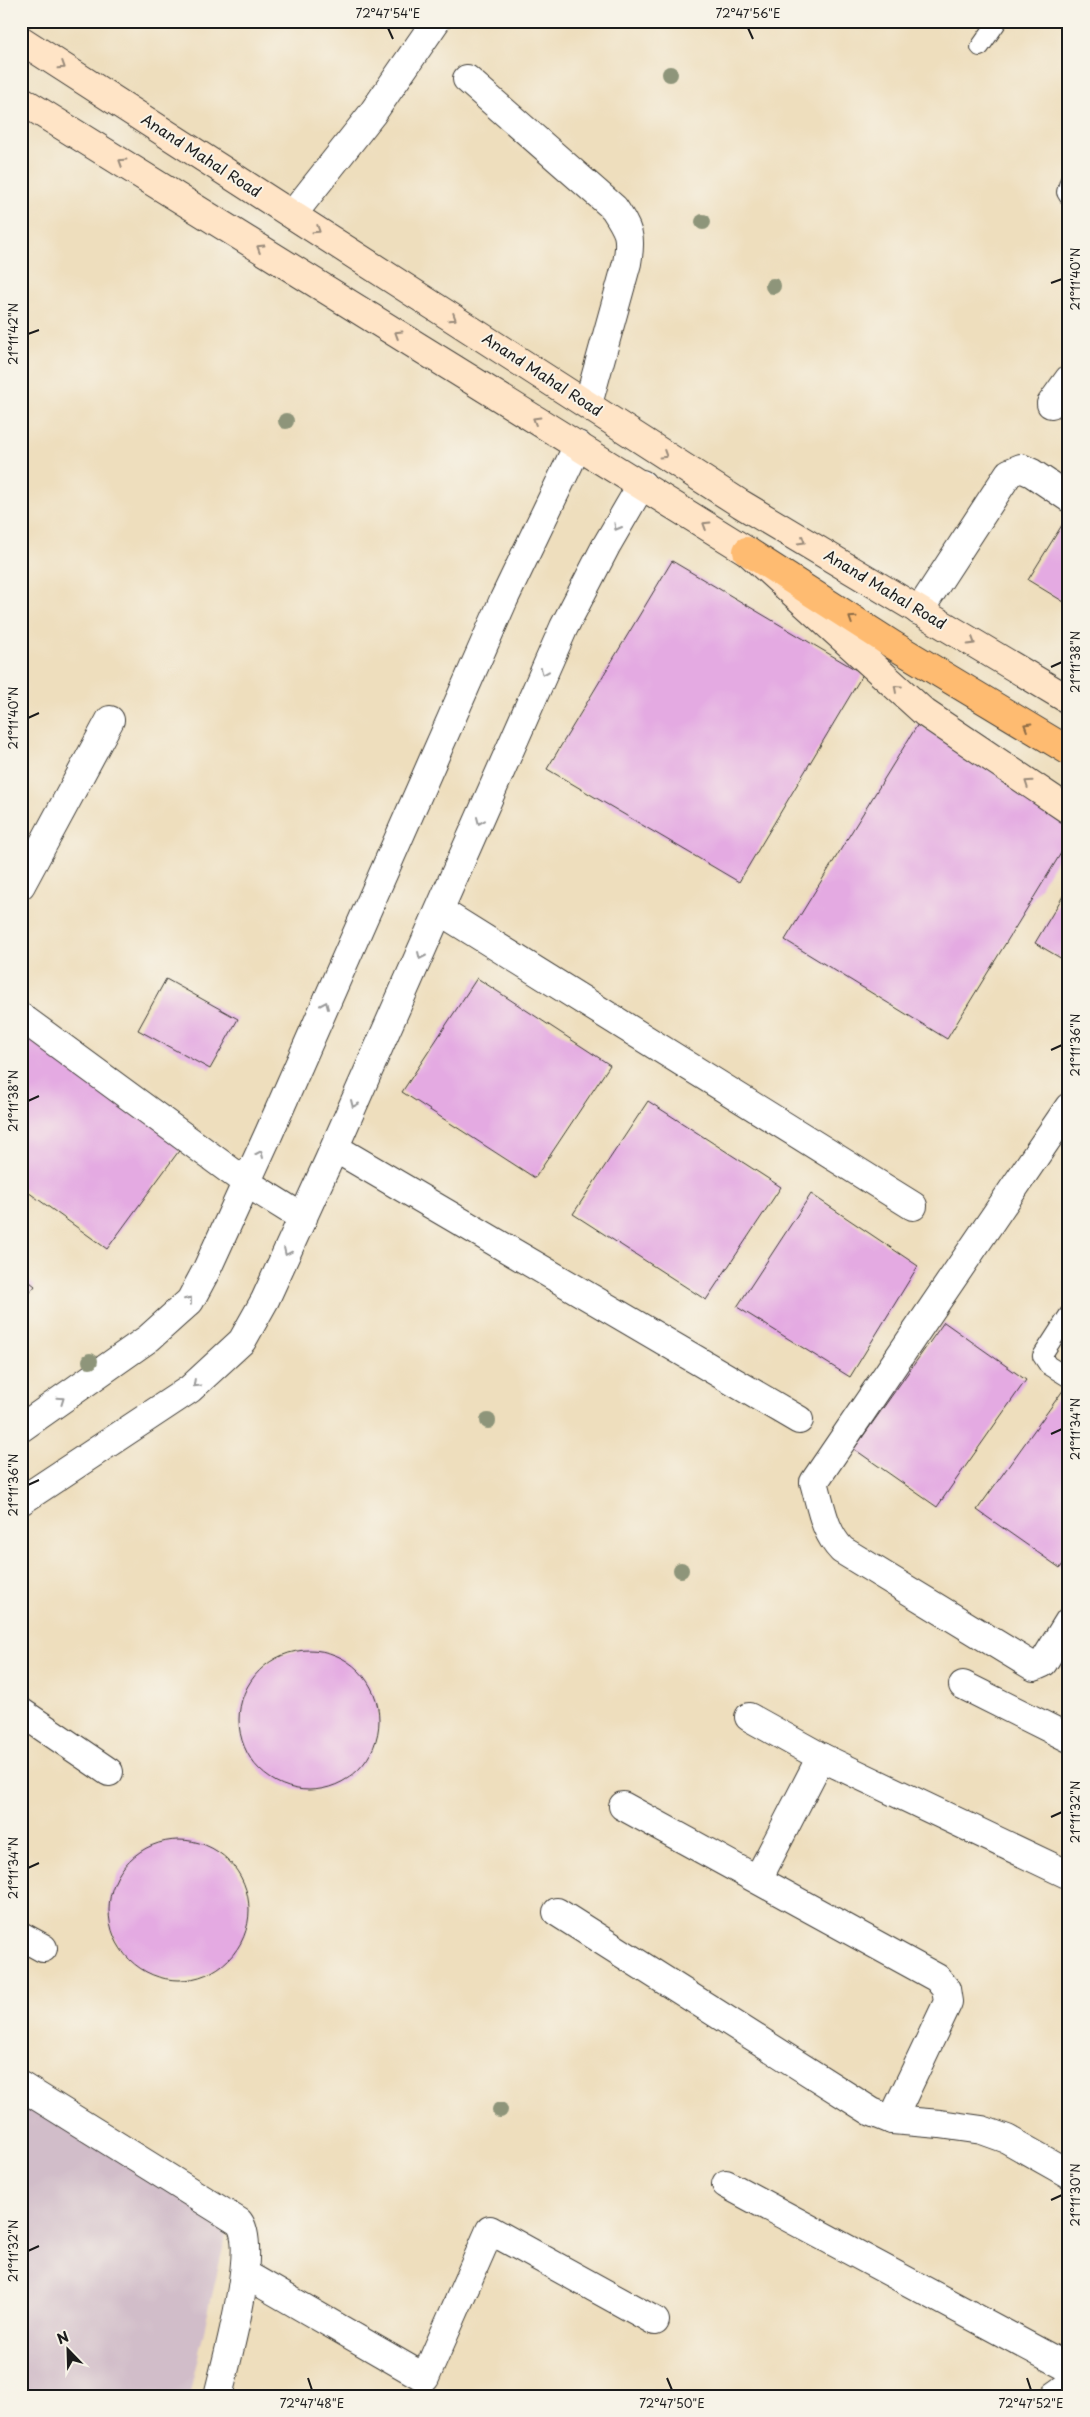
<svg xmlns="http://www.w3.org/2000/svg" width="1090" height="2417" font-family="'Playpen Sans',sans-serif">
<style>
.industrial{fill:#d1bdc9}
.building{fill:#e4aae2}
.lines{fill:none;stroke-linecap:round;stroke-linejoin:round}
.service-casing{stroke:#3c3934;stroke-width:20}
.minor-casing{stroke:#3c3934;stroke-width:30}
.tertiary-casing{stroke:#3c3934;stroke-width:30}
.secondary-casing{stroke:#3c3934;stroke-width:30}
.trunk-casing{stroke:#3c3934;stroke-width:30}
.service{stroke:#fff;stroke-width:18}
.minor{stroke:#fff;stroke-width:28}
.tertiary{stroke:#fff;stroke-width:28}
.secondary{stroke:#ffe4c6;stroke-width:28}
.trunk{stroke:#febb71;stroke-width:28}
.tree{fill:#8e957a}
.oneway{stroke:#998a7a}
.oneway2{stroke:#999}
.oneway3{stroke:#8d6c46}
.ticks{fill:none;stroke:#1c1c1c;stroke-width:2}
.labels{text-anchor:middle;stroke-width:4;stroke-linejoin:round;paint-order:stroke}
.street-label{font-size:15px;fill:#1c1c1c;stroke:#f7f3e8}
.neatline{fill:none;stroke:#1c1c1c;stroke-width:2}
.ticks-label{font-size:12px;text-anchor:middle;fill:#1c1c1c}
</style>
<rect width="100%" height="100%" fill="#f7f3e8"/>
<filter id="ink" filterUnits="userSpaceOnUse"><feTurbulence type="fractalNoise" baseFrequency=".02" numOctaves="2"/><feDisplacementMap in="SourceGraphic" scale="10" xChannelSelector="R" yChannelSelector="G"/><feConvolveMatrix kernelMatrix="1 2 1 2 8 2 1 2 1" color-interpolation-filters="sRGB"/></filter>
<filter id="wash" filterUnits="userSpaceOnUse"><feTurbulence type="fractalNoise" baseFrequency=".0096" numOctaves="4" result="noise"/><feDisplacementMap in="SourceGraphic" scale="20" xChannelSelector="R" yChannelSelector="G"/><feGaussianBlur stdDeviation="1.12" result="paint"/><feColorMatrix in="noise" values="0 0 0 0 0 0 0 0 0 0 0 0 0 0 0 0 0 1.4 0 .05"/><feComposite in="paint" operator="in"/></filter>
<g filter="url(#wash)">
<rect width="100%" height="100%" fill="#eedebd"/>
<polygon class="industrial" points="21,2083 228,2226 189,2396 21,2396"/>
<g id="blocks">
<g class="building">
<polygon points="1067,517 1069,519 1069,605 1028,580"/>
<polygon points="672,561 863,674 739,882 547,769"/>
<polygon points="918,724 1069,816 1069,840 947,1039 785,940"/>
<polygon points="1069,886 1069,963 1035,943"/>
<polygon points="477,978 610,1065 535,1178 402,1092"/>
<polygon points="166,979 238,1019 210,1069 138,1030"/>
<polygon points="21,1026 184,1144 107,1249 21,1187"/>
<polygon points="648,1101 781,1187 706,1300 573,1214"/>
<polygon points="811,1194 918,1266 850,1377 737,1307"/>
<polygon points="21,1275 35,1286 21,1304"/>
<polygon points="944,1322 1026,1380 937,1507 854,1449"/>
<polygon points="1069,1382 1069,1556 1060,1568 977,1510"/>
<circle cx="309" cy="1720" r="70"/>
<circle cx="179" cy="1910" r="70"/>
</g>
</g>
</g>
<g filter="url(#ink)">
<use href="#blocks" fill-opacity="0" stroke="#3c3934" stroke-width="1"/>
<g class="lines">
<defs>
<g id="service">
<polyline points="980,47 998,21"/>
<polyline points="1069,182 1066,192 1069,197"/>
<polyline points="1069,1314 1042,1356 1048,1365 1069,1378"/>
</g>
<g id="minor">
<path d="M467,79l147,129c15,23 18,28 13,55l-39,141"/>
<polyline points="293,214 372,114 436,21"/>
<polyline points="1051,404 1069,379"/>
<polyline points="919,611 1009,473 1021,468 1032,473 1069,498"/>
<polyline points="21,885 110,720"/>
<polyline points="440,911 913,1206"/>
<polyline points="21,1017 247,1183 303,1218"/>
<path d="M1069,1107l-255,375c7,24 10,50 28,68l192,117 9,-4 26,-42"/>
<polyline points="335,1148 799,1420"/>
<polyline points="963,1685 1069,1738"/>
<polyline points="21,1712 109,1772"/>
<polyline points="749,1717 821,1757 1069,1875"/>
<polyline points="623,1806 937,1978 946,1989 948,2002 892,2120"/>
<polyline points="758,1879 821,1757"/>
<polyline points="557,1912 872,2112 892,2120 940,2124 982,2130 1007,2139 1069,2174"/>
<polyline points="21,1936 43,1948"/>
<path d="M21,2086l218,136c20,26 -13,139 -21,174"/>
<polyline points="726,2184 1069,2368"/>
<polyline points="245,2274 425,2378 490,2230 655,2321"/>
</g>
<g id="tertiary">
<polyline points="21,1428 149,1338 190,1301 206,1271 269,1133 504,599 578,445"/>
<polyline points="21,1501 190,1389 242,1341 265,1300 329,1160 564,627 606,546 642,484"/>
<polyline points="1055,2396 1069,2386"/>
</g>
<g id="secondary">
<polyline points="21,40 741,504 1069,700"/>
<polyline points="21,100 747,551 925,713 1069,810"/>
</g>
<polyline id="trunk" points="747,551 893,645 1069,751"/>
</defs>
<use href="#service" class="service-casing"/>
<use href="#minor" class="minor-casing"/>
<use href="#tertiary" class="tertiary-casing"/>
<use href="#secondary" class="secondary-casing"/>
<use href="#trunk" class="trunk-casing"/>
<use href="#service" class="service"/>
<use href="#minor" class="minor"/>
<use href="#tertiary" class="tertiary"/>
<use href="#secondary" class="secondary"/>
<use href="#trunk" class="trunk"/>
</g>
<g class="tree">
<circle cx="670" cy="74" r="8"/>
<circle cx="703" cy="222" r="8"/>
<circle cx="773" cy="286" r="8"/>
<circle cx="286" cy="421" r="8"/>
<circle cx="90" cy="1361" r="8"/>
<circle cx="488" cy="1421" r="8"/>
<circle cx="681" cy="1570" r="8"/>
<circle cx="500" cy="2110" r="8"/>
</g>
<defs><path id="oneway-chevron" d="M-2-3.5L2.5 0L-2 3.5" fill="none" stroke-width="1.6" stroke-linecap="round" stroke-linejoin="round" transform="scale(1.25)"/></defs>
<g class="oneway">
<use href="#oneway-chevron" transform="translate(62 66) rotate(33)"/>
<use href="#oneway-chevron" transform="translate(122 162) rotate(-148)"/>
<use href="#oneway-chevron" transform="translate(317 230) rotate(33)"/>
<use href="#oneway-chevron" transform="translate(260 248) rotate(-148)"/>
<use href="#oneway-chevron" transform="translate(453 318) rotate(33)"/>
<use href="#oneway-chevron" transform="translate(398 334) rotate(-148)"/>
<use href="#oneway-chevron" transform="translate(536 420) rotate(-149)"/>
<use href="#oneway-chevron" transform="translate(664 455) rotate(32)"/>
<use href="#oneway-chevron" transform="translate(706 525) rotate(-148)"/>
<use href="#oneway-chevron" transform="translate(802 541) rotate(31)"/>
<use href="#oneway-chevron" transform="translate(972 642) rotate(31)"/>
<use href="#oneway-chevron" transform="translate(897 688) rotate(-138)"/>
<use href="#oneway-chevron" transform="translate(1028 783) rotate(-146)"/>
</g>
<g class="oneway2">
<use href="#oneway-chevron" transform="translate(617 527) rotate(120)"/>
<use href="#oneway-chevron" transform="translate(544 672) rotate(113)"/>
<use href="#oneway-chevron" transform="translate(480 821) rotate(113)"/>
<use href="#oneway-chevron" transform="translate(421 956) rotate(114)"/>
<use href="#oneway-chevron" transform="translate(325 1005) rotate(-66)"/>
<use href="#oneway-chevron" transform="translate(354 1104) rotate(114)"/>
<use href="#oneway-chevron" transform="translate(260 1154) rotate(-66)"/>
<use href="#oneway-chevron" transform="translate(287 1252) rotate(115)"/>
<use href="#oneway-chevron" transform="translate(189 1300) rotate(-52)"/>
<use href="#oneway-chevron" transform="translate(196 1384) rotate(137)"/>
<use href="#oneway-chevron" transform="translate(61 1400) rotate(-35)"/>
</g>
<g class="oneway3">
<use href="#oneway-chevron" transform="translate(852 619) rotate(-147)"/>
<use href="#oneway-chevron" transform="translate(1027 726) rotate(-149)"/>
</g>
</g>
<path class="ticks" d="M388,28l5,11M748,28l5,11M1051,283l11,-4M28,334l11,-4M1051,667l11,-5M28,718l11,-5M1051,1050l11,-5M28,1101l11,-5M1051,1434l11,-5M28,1485l11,-5M1051,1817l11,-5M28,1868l11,-5M1051,2200l11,-5M28,2251l11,-5M308,2378l4,12M667,2378l5,12M1027,2378l4,12"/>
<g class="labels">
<g class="street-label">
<text transform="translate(201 156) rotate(33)" y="5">Anand Mahal Road</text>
<text transform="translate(542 375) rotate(33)" y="5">Anand Mahal Road</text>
<text transform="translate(885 590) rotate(31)" y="5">Anand Mahal Road</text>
</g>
</g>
<rect width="1090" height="2417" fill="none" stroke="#f7f3e8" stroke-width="55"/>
<g transform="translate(68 2350) rotate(337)" stroke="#f7f3e8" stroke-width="4" paint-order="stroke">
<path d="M0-4L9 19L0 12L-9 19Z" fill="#1c1c1c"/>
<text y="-8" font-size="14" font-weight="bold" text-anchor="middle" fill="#1c1c1c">N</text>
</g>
<rect x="28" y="28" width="1034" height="2362" class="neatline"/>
<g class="ticks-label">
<text x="388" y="18">72°47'54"E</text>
<text x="748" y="18">72°47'56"E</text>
<text transform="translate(1076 279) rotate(-90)" y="4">21°11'40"N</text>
<text transform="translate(14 334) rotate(-90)" y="4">21°11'42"N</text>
<text transform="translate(1076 662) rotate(-90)" y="4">21°11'38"N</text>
<text transform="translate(14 718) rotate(-90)" y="4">21°11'40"N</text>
<text transform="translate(1076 1045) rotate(-90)" y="4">21°11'36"N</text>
<text transform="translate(14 1101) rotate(-90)" y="4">21°11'38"N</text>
<text transform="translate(1076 1429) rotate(-90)" y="4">21°11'34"N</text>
<text transform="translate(14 1485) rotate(-90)" y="4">21°11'36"N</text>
<text transform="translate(1076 1812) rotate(-90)" y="4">21°11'32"N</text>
<text transform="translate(14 1868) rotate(-90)" y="4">21°11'34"N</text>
<text transform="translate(1076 2195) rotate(-90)" y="4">21°11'30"N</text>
<text transform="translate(14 2251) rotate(-90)" y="4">21°11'32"N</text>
<text x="312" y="2408">72°47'48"E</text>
<text x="672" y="2408">72°47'50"E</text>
<text x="1031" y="2408">72°47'52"E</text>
</g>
</svg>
